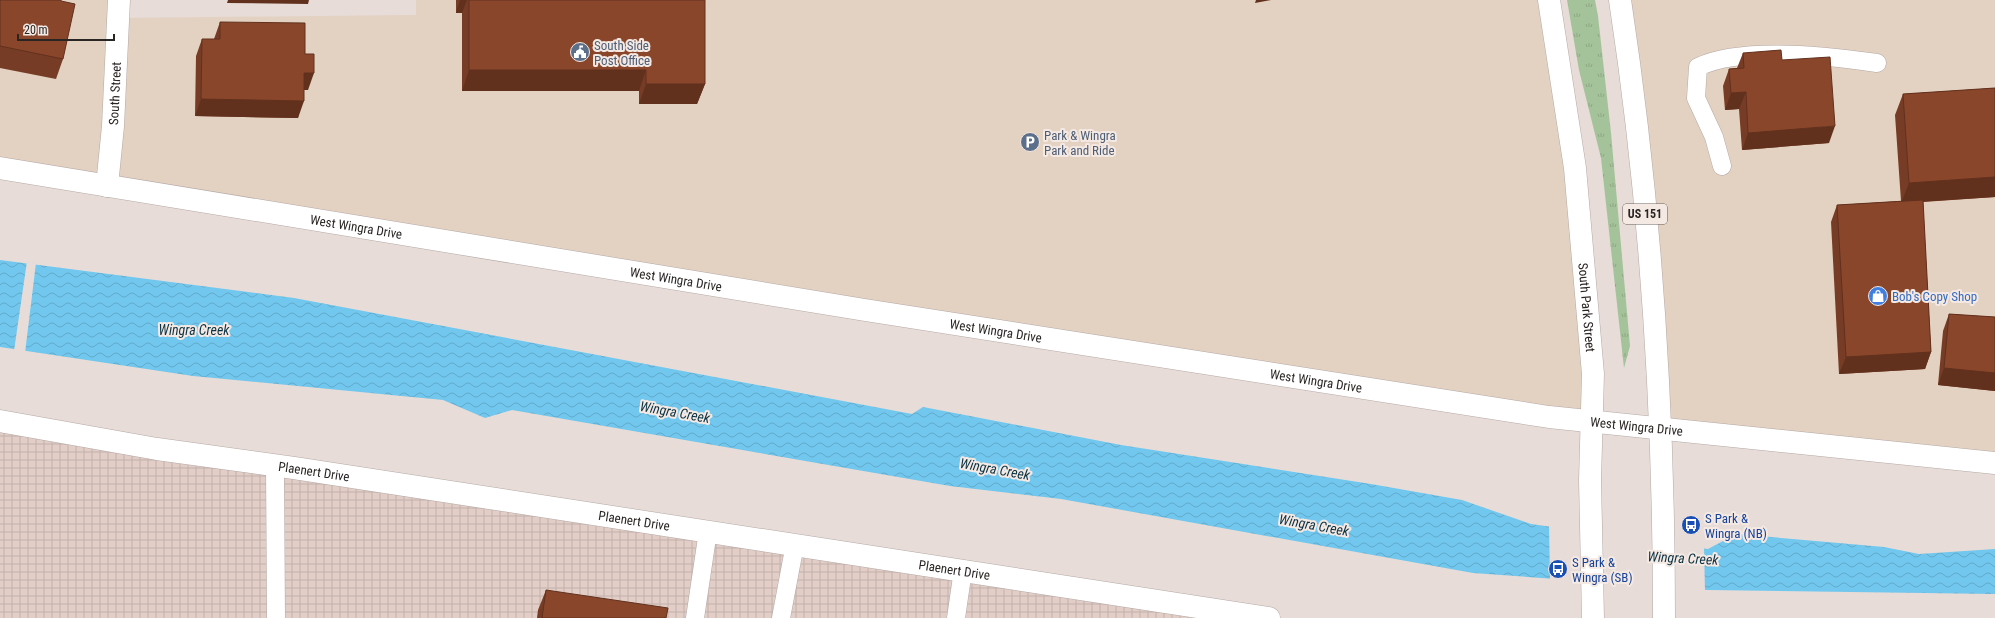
<svg xmlns="http://www.w3.org/2000/svg" width="1995" height="618" font-family="'Roboto Condensed',sans-serif">
<style>
.commercial{fill:#e3d1c1}
.industrial{fill:url(#industrial-grid)}
.grass{fill:url(#grass-tufts)}
.water{fill:url(#water-waves)}
.pier{fill:#e7dcd7}
.lines{fill:none;stroke-linecap:round;stroke-linejoin:round}
.lane-casing{stroke:#b4a9a5;stroke-width:19}
.street-casing{stroke:#b4a9a5;stroke-width:23}
.secondary-casing{stroke:#b4a9a5;stroke-width:23}
.primary-casing{stroke:#b4a9a5;stroke-width:23}
.lane{stroke:#fff;stroke-width:18}
.street{stroke:#fff;stroke-width:22}
.secondary{stroke:#fff;stroke-width:22}
.primary{stroke:#fff;stroke-width:22}
.wall{fill:#773c25}
.shaded-wall{fill:#61311e}
.building{fill:#8a462b;stroke:#61311e}
.labels{text-anchor:middle;stroke-width:4;stroke-linejoin:round;paint-order:stroke}
.shield{fill:#f5e9e4;stroke:#66605d;stroke-width:1}
.shield-label{font-size:12px;font-weight:bold;fill:#292523}
.service-label{font-size:13px;fill:#4e5e75;stroke:#f5e9e4;text-anchor:start}
.street-label{font-size:13px;fill:#292523;stroke:#f5e9e4}
.shop-label{font-size:13px;fill:#366cbe;stroke:#f5e9e4;text-anchor:start}
.transit-label{font-size:13px;fill:#164399;stroke:#f5e9e4;text-anchor:start}
.water-label{font-size:14px;font-style:italic;fill:#0a3243;stroke:#f5e9e4}
</style>
<defs>
<pattern id="industrial-grid" width="8" height="8" patternUnits="userSpaceOnUse"><rect width="8" height="8" fill="#e2cec7"/><path d="M0 4h8M4 0v8" fill="none" stroke="#c2b1ab"/></pattern>
<pattern id="grass-tufts" width="24" height="20" patternUnits="userSpaceOnUse"><rect width="24" height="20" fill="#a4c39a"/><path d="M3 7l-1-3M5 7V3M7 7l1-3M15 17l-1-3M17 17v-4M19 17l1-3" fill="none" stroke="#8da784"/></pattern>
<pattern id="water-waves" width="16" height="10" patternUnits="userSpaceOnUse"><rect width="16" height="10" fill="#71c7ee"/><path d="M0 5q4-4 8 0t8 0" fill="none" stroke="#62abcc"/></pattern>
</defs>
<rect width="100%" height="100%" fill="#e7dcd7"/>
<g class="commercial">
<polygon points="0,0 119,0 119,18 416,15 416,0 1549,0 1592,422 0,168"/>
<polygon points="1620,0 1995,0 1995,463 1659,428"/>
</g>
<polygon class="industrial" points="0,421 1269,618 0,618"/>
<polygon class="grass" points="1567,0 1595,0 1598,16 1611,133 1630,346 1624,368 1601,158 1579,70"/>
<polygon class="water" points="0,260 294,298 912,414 923,407 1121,445 1371,484 1462,500 1531,524 1708,549 1736,534 1884,547 1919,554 1995,549 1995,594 1708,590 1473,573 1061,499 950,486 512,410 485,418 443,400 193,376 0,347"/>
<g class="pier">
<polygon points="27,261 36,263 25,353 14,351"/>
<polygon points="1549,524 1704,546 1705,592 1550,581"/>
</g>
<g class="lines">
<defs>
<g id="lane">
<path d="M1722,166l-8,-29 -18,-39 2,-31c44,-21 131,-11 179,-4"/>
<polyline points="275,465 276,618"/>
<polyline points="695,618 708,531"/>
<polyline points="781,618 795,544"/>
<polyline points="956,618 963,570"/>
</g>
<g id="street">
<path id="s1" d="M107,186l6,-60 6,-126"/>
<path id="s2" d="M0,421l157,28 137,19 975,150"/>
</g>
<g id="secondary">
<path id="s3" d="M0,168l865,142 684,107 446,46"/>
</g>
<g id="primary">
<path id="s4" d="M1549,0l26,168 18,206 -3,106 3,138"/>
<path d="M1620,0c31,204 44,412 44,618"/>
</g>
</defs>
<use href="#lane" class="lane-casing"/>
<use href="#street" class="street-casing"/>
<use href="#secondary" class="secondary-casing"/>
<use href="#primary" class="primary-casing"/>
<use href="#lane" class="lane"/>
<use href="#street" class="street"/>
<use href="#secondary" class="secondary"/>
<use href="#primary" class="primary"/>
</g>
<g class="wall">
<polygon points="0,0 63,59 56,79 0,68"/>
<polygon points="456,0 705,0 705,84 697,104 639,104 639,91 462,91 462,13 456,13"/>
<polygon points="220,22 305,54 308,90 304,90 298,118 195,116 196,56 202,39 214,39"/>
<polygon points="1743,53 1782,60 1829,143 1742,150 1739,109 1725,110 1723,86 1729,69 1737,68"/>
<polygon points="1995,88 1995,197 1923,202 1931,352 1925,369 1839,374 1831,222 1837,205 1901,201 1895,115 1903,94"/>
<polygon points="1949,314 1995,317 1995,391 1938,385 1943,331"/>
<polygon points="546,590 666,618 537,618 538,610"/>
</g>
<g class="shaded-wall">
<polygon points="228,0 309,0 308,4 227,3"/>
<polygon points="460,0 467,0 462,13 456,13"/>
<polygon points="1256,0 1271,0 1255,3"/>
<polygon points="469,70 646,70 639,91 462,91"/>
<polygon points="304,73 314,73 308,90 298,90"/>
<polygon points="646,84 705,84 697,104 639,104"/>
<polygon points="1746,92 1739,109 1725,110 1731,93"/>
<polygon points="201,99 304,101 298,118 195,116"/>
<polygon points="1835,126 1829,143 1742,150 1748,133"/>
<polygon points="1995,177 1995,197 1901,203 1909,183"/>
<polygon points="1931,352 1925,369 1839,374 1846,357"/>
<polygon points="1944,368 1995,373 1995,391 1938,385"/>
</g>
<g class="building">
<polygon points="0,0 61,0 61,1 75,4 63,59 0,46"/>
<polygon points="469,0 705,0 705,84 646,84 646,70 469,70"/>
<polygon points="220,22 305,23 305,54 314,54 314,73 304,73 304,101 201,99 202,39 220,39"/>
<polygon points="1781,50 1782,60 1830,57 1835,126 1748,133 1746,92 1731,93 1729,69 1744,68 1743,53"/>
<polygon points="1995,88 1995,177 1909,183 1903,94"/>
<polygon points="1923,200 1931,352 1846,357 1837,205"/>
<polygon points="1949,314 1995,317 1995,373 1944,368"/>
<polygon points="546,590 668,608 666,618 542,618"/>
</g>
<defs>
<symbol id="civic-disc" viewBox="-11 -11 22 22"><circle r="9.5" fill="#5c6f8a" stroke="#f5e9e4"/><path d="M-.6-6.5H3V-4.5H.6V-3L4-1V1h2V6H-6V1h2V-1L-.6-3ZM-1.2 2.5V6h2.4V2.5Z" fill="#fff"/></symbol>
<symbol id="parking-disc" viewBox="-11 -11 22 22"><circle r="9.5" fill="#5c6f8a" stroke="#f5e9e4"/><path d="M-3.5-5.5H1a3.5 3.5 0 0 1 0 7H-1V5.5H-3.5ZM-1-3.4V-.6H.8a1.4 1.4 0 0 0 0-2.8Z" fill="#fff"/></symbol>
<symbol id="shop-disc" viewBox="-11 -11 22 22"><circle r="9.5" fill="#3f7fe0" stroke="#f5e9e4"/><path d="M-5-2.5h2.3a2.7 3.5 0 0 1 5.4 0H5L5.5 6h-11ZM-1.5-2.5h3a1.5 2.3 0 0 0-3 0Z" fill="#fff"/></symbol>
<symbol id="bus-disc" viewBox="-11 -11 22 22"><circle r="9.5" fill="#1a4fb4" stroke="#f5e9e4"/><path d="M-5-6H5V4H4V6H2V4H-2V6H-4V4H-5ZM-3.5-4V0h7V-4ZM-3.5 1.2v1.5H-2V1.2ZM2 1.2v1.5H3.5V1.2Z" fill="#fff"/></symbol>
</defs>
<g fill-rule="evenodd">
<use href="#civic-disc" x="569" y="41" width="22" height="22"/>
<use href="#parking-disc" x="1019" y="131" width="22" height="22"/>
<use href="#shop-disc" x="1867" y="285" width="22" height="22"/>
<use href="#bus-disc" x="1680" y="514" width="22" height="22"/>
<use href="#bus-disc" x="1547" y="558" width="22" height="22"/>
</g>
<g class="labels">
<rect class="shield" x="1623" y="204" width="44" height="20" rx="3"/>
<g class="shield-label">
<text x="1645" y="218">US 151</text>
</g>
<g class="service-label">
<text x="594" y="50">South Side<tspan x="594" dy="15">Post Office</tspan></text>
<text x="1044" y="140">Park &amp; Wingra<tspan x="1044" dy="15">Park and Ride</tspan></text>
</g>
<g class="street-label">
<text dy="5" stroke="none"><textPath href="#s1" startOffset="93">South Street</textPath></text>
<text dy="5" stroke="none"><textPath href="#s3" startOffset="361">West Wingra Drive</textPath></text>
<text dy="5" stroke="none"><textPath href="#s3" startOffset="685">West Wingra Drive</textPath></text>
<text dy="5" stroke="none"><textPath href="#s4" startOffset="310">South Park Street</textPath></text>
<text dy="5" stroke="none"><textPath href="#s3" startOffset="1009">West Wingra Drive</textPath></text>
<text dy="5" stroke="none"><textPath href="#s3" startOffset="1333">West Wingra Drive</textPath></text>
<text dy="5" stroke="none"><textPath href="#s3" startOffset="1657">West Wingra Drive</textPath></text>
<text dy="5" stroke="none"><textPath href="#s2" startOffset="318">Plaenert Drive</textPath></text>
<text dy="5" stroke="none"><textPath href="#s2" startOffset="642">Plaenert Drive</textPath></text>
<text dy="5" stroke="none"><textPath href="#s2" startOffset="966">Plaenert Drive</textPath></text>
</g>
<g class="shop-label">
<text x="1892" y="301">Bob's Copy Shop</text>
</g>
<g class="transit-label">
<text x="1705" y="523">S Park &amp;<tspan x="1705" dy="15">Wingra (NB)</tspan></text>
<text x="1572" y="567">S Park &amp;<tspan x="1572" dy="15">Wingra (SB)</tspan></text>
</g>
<g class="water-label">
<text x="194" y="335">Wingra Creek</text>
<text transform="translate(675 412) rotate(10)" y="5">Wingra Creek</text>
<text transform="translate(995 469) rotate(10)" y="5">Wingra Creek</text>
<text transform="translate(1314 525) rotate(10)" y="5">Wingra Creek</text>
<text transform="translate(1683 558) rotate(3)" y="5">Wingra Creek</text>
</g>
</g>
<path d="M18 34v6h96v-6" fill="none" stroke="#292523" stroke-width="2"/>
<text x="24" y="34" font-size="12" fill="#292523" stroke="#f5e9e4" stroke-width="3" paint-order="stroke">20 m</text>
</svg>
